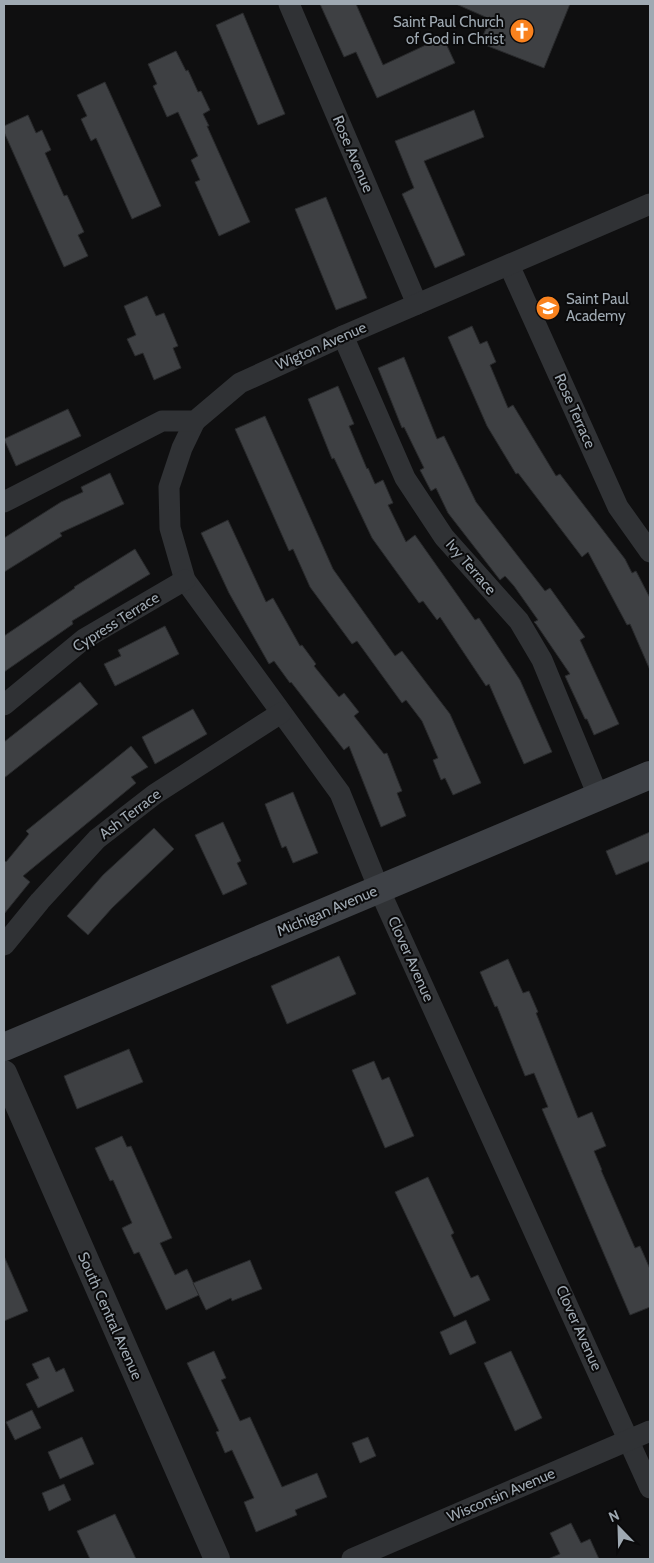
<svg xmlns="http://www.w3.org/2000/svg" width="654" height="1563" font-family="Cabin,sans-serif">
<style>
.building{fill:#3e4043;stroke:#292a2c}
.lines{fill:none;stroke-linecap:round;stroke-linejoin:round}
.minor{stroke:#303235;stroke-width:21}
.tertiary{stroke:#303235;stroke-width:26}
.secondary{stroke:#3e4146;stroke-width:28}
.labels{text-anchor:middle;stroke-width:4;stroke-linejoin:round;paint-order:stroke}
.poi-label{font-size:15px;fill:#9fa9b2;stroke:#0a0a0b;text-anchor:end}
.street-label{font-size:15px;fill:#9fa9b2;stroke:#0a0a0b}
</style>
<rect width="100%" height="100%" fill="#0f0f10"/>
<g class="building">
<polygon points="320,4 356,4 383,65 443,37 455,63 377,98 356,52 344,57"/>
<polygon points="456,4 570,4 544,68 480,43 490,19"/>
<polygon points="243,13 285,114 258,125 216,25"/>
<polygon points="176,51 186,71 188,70 198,92 201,91 210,110 203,114 209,126 207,126 250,222 219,236 195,182 200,180 191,160 198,156 178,112 167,117 153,86 157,84 148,64"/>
<polygon points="105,82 161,206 132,219 96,138 91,141 81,119 87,116 77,95"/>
<polygon points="474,110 484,137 424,161 465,255 435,268 402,194 414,188 395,141"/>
<polygon points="28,115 36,133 42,130 51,150 45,153 64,196 67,195 84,232 78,235 88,256 64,267 4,132 4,126"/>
<polygon points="326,197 367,298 336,310 295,209"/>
<polygon points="147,296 156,316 164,313 178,346 173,348 181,368 154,380 143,353 135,356 127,339 136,335 124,306"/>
<polygon points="472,326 480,344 487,341 496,362 490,365 508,408 513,405 556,476 560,474 625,559 632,573 636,571 650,598 650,670 630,624 627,625 588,552 582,557 518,473 516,474 487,426 448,337"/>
<polygon points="404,357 437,439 444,436 476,502 545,591 550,588 585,637 580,640 619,724 594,735 587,719 585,719 565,676 570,674 536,624 534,622 538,620 514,586 505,576 500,580 448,513 436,488 431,491 420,470 424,468 404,427 402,428 378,368"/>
<polygon points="338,386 354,424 349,426 367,469 368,468 375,484 383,480 393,503 388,505 406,542 415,535 475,620 479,618 520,680 552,752 524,764 489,684 486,686 440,617 437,620 423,601 419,603 372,538 334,458 332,459 308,399"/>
<polygon points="68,409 81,436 16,466 4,439"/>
<polygon points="265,416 333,569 395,656 402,651 450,714 481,783 453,795 445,778 441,780 433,760 438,758 422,721 406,700 402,703 357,641 352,644 310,587 293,549 289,551 235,429"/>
<polygon points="110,473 124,504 60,533 62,536 4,572 4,538 61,502 83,492 81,487"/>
<polygon points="228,520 266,602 273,598 300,646 302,645 316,664 314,666 339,697 344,693 359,712 354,716 384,754 387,753 402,791 397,793 406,816 381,827 349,746 344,750 291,682 290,683 274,661 269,664 229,593 201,533"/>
<polygon points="135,549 150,574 72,621 73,624 4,672 4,636 75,588 74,587"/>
<polygon points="165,626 179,654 115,686 104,664 121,656 118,650"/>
<polygon points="80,682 98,704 4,778 4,742"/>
<polygon points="193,709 207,734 155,764 142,737"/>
<polygon points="131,746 148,767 131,777 136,783 23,876 30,882 4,914 4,860 6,862 29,834 26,831"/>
<polygon points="293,792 318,853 293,863 286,846 282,848 265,804"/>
<polygon points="223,822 241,861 237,863 247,884 223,895 195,835"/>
<polygon points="154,828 174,849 112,908 88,935 67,916 103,875"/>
<polygon points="650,832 650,861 616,875 606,851"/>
<polygon points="339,956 356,994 287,1024 271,986"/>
<polygon points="508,959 523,993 529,991 538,1012 536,1013 578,1118 592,1112 606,1146 594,1151 602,1170 601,1170 635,1248 640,1246 650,1269 650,1307 630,1315 542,1109 548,1107 534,1073 525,1076 497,1006 495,1007 480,972"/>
<polygon points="129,1049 143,1082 77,1109 64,1076"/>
<polygon points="374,1061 382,1080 389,1077 414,1136 385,1148 352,1070"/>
<polygon points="122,1136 127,1147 131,1146 172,1238 160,1243 175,1275 187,1269 199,1295 166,1310 139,1252 134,1254 122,1228 132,1223 113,1180 110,1181 95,1148"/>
<polygon points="428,1177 454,1233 451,1235 471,1278 478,1275 490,1300 454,1317 395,1192"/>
<polygon points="4,1256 28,1311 4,1321"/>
<polygon points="250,1260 262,1289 232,1301 231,1298 206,1310 193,1283"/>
<polygon points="466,1320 476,1343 450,1355 440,1332"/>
<polygon points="214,1351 226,1378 221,1380 240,1421 250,1417 282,1487 317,1473 327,1497 295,1510 297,1515 256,1532 244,1502 254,1498 232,1450 225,1453 216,1432 219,1431 187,1363"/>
<polygon points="511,1351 542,1418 515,1431 484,1363"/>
<polygon points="49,1357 56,1372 64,1368 74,1391 38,1408 26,1384 39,1378 32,1364"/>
<polygon points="32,1410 41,1428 15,1440 6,1422"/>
<polygon points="82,1437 94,1464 60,1479 48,1452"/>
<polygon points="368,1437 376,1456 360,1463 352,1443"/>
<polygon points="64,1484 71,1500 49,1511 42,1493"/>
<polygon points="115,1514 136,1559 90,1559 77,1531"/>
<polygon points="571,1523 581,1543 590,1539 599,1559 548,1559 560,1554 550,1533"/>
</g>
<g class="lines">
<g class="minor">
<polyline points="289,4 417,304"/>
<polyline points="509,265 618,507 650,552"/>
<polyline points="343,336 405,478 444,537 519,621 542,660 599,798"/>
<polyline points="195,421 182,448 169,487 170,528 185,580 340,793 379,889 650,1488"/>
<polyline points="4,502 162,421 195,421 240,383 343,336 650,204"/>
<polyline points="4,705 84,639 185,580"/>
<polyline points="4,945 40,901 97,839 155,794 281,713"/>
<polyline points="352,1559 650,1431"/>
</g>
<polyline class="tertiary" points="4,1073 217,1559"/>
<polyline class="secondary" points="4,1047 650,775"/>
</g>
<defs>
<symbol id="church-disc" viewBox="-11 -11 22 22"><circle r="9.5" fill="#f9821e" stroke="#0a0a0b"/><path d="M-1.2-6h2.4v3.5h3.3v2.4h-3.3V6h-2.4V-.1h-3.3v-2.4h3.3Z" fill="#fff"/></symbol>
<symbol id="school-disc" viewBox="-11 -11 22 22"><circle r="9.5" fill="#f9821e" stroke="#0a0a0b"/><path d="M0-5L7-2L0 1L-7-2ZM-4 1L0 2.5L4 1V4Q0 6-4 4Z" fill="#fff"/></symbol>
</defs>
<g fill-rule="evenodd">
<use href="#church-disc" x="508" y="17" width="28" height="28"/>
<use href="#school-disc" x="534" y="294" width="28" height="28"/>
</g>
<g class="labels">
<g class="poi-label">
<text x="504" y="27">Saint Paul Church<tspan x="504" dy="17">of God in Christ</tspan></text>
<text x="566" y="304" text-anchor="start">Saint Paul<tspan x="566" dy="17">Academy</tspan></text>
</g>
<g class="street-label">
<text transform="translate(353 154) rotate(67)" y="5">Rose Avenue</text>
<text transform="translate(321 346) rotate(-24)" y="5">Wigton Avenue</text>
<text transform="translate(575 411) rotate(66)" y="5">Rose Terrace</text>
<text transform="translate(471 567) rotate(49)" y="5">Ivy Terrace</text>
<text transform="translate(116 622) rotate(-32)" y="5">Cypress Terrace</text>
<text transform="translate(130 814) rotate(-37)" y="5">Ash Terrace</text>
<text transform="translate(327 911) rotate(-23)" y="5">Michigan Avenue</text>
<text transform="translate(411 959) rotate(66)" y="5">Clover Avenue</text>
<text transform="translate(110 1316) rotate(66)" y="5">South Central Avenue</text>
<text transform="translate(579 1328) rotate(66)" y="5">Clover Avenue</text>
<text transform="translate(501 1495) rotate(-23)" y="5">Wisconsin Avenue</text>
</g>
</g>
<rect width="654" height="1563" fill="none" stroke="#9fa9b2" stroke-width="10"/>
<g transform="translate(619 1528) rotate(337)" stroke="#0a0a0b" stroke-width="4" paint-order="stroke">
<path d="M0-4L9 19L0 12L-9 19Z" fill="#9fa9b2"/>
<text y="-8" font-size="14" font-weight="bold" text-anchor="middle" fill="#9fa9b2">N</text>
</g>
</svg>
